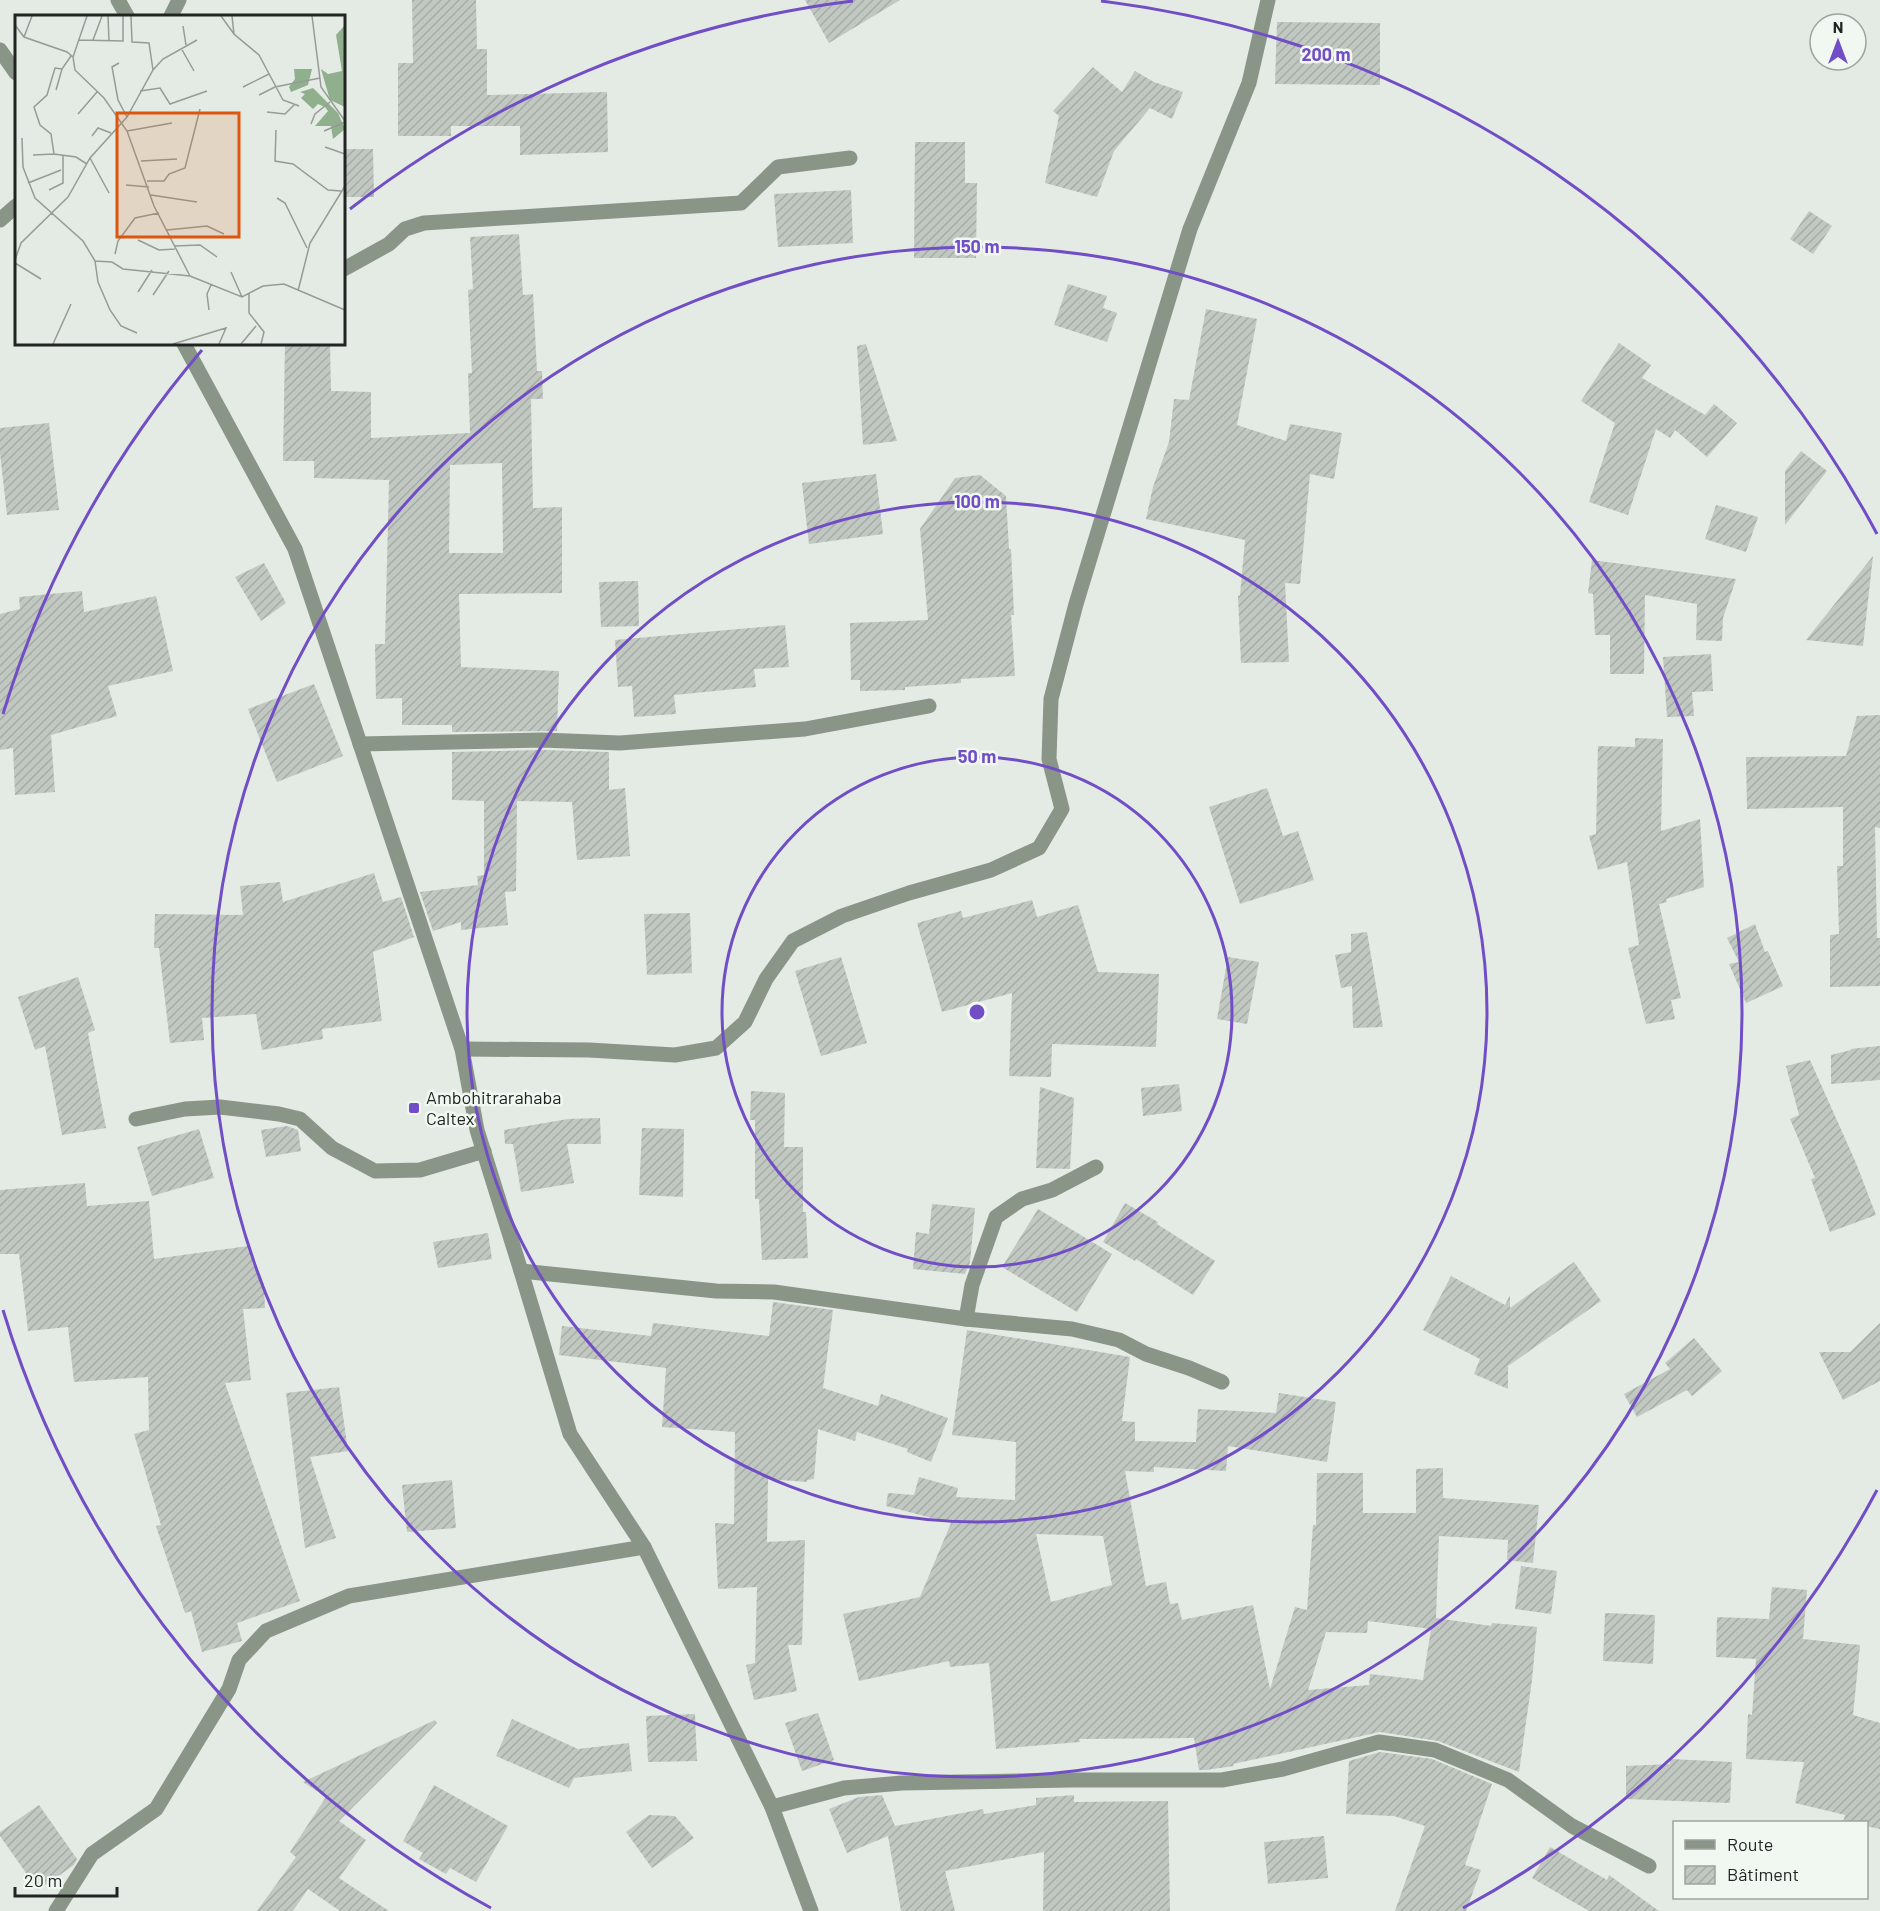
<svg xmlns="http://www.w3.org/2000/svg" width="1880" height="1911" font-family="Barlow,sans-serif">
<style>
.building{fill:url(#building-hatch);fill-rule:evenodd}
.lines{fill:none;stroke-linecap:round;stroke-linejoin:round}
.minor{stroke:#899687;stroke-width:15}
.ring{fill:none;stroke:#714dc6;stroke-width:3}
.poi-dot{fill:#714dc6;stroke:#f1f8f1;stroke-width:2}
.labels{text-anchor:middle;stroke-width:5;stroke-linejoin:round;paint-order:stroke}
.poi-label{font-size:18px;fill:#222422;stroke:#f1f8f1;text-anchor:start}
.inset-road{fill:none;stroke:#969b96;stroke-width:1.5}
.view{fill:#de560d;fill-opacity:0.15;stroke:#de560d;stroke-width:3}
.inset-edge{fill:none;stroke:#222422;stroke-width:3}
.centre{fill:#714dc6;stroke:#f1f8f1;stroke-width:3}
.ring-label{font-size:18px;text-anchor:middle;font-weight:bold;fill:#714dc6;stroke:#f1f8f1;stroke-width:5;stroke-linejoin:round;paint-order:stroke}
</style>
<defs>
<pattern id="building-hatch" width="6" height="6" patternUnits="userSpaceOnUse" patternTransform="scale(1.5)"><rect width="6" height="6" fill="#c1c8c1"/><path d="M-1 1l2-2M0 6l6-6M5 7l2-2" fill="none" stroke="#a6aca6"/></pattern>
</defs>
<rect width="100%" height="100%" fill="#e4ebe4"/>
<g class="building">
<polygon points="412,0 476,0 477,49 487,49 487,95 607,92 608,152 520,155 520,126 451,126 451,136 398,136 398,63 413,63"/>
<polygon points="805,0 900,0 829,43"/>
<polygon points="1277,22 1380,23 1380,85 1275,84"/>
<polygon points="1093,67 1122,92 1135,71 1154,82 1183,92 1172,119 1150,108 1114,151 1097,197 1045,183 1059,116 1053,111"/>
<polygon points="915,142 965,142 965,183 977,183 976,258 914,258"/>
<polygon points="344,149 373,149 374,197 344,197"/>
<polygon points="851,190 853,243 778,247 774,194"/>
<polygon points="1809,211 1832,226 1813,254 1790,239"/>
<path d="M519,234l4,61 10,-1 4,77h5l1,28h-12l2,109 29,-1v86l-103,1 2,73 98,4 -2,60 -105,1v-7h-50v-27l-26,1 -1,-55h10l4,-164 -75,-2v-17h-31l2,-117h45l1,47 40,1v46l99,-5 -2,-60h4l-4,-83 5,-1 -3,-52zM502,463l1,90h-54l1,-88z"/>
<polygon points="1068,284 1107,296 1103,308 1117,313 1107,342 1054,325"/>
<polygon points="1206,309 1257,319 1237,425 1286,441 1290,424 1342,433 1334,479 1310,474 1300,584 1285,583 1289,662 1241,663 1238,596 1240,595 1245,540 1146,519 1153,487 1169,442 1174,399 1189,400"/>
<polygon points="1619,343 1651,365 1642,378 1705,415 1714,404 1737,423 1707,457 1675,430 1670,438 1656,429 1628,515 1589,502 1615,423 1581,401"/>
<polygon points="866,344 897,441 863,445 857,346"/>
<polygon points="49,423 59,510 7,515 0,453 0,428"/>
<polygon points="1801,451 1827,471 1785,525 1785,471"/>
<polygon points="876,474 883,534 809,544 802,483"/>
<polygon points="980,475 1006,496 1009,549 1011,549 1014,615 1011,615 1015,676 961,679 961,683 905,687 905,690 860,691 860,680 851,680 850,623 928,620 920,529 955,478"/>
<polygon points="1716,505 1758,517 1746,552 1705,539"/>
<polygon points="1873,556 1863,646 1806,640"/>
<polygon points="1592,560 1736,579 1723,618 1722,641 1696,640 1697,604 1645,595 1644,674 1610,674 1610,635 1595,635 1593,594 1588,593"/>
<polygon points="264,563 286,603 261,621 235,577"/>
<polygon points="638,581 639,626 601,627 599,582"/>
<polygon points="82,591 84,612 156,596 173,671 108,686 117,716 51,735 55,792 15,795 13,748 0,750 0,614 20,609 19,597"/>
<polygon points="785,625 789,667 754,669 756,687 674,695 676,714 634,717 632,686 618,687 615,640"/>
<polygon points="1711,654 1713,691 1692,692 1694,716 1667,717 1663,657"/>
<polygon points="314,684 343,756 277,782 248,709"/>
<polygon points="1880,715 1880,828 1875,827 1877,938 1880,938 1880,986 1830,987 1830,935 1839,934 1837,866 1843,866 1843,807 1747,809 1746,757 1846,756 1857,716"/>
<polygon points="1635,738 1663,739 1661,831 1700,819 1704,887 1666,899 1667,902 1659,904 1681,998 1671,1000 1675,1019 1646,1024 1628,948 1639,945 1627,862 1598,870 1589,836 1596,834 1598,746 1635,747"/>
<polygon points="542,750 609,752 609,790 625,788 630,856 577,860 572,802 517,801 516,891 505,892 508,925 461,930 461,922 433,931 420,892 478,885 477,876 484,875 484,801 452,800 452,752"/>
<polygon points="1267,788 1283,836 1298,831 1314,880 1240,904 1209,807"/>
<polygon points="374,873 383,902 401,897 414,937 373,952 382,1021 322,1029 323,1039 262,1050 256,1014 202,1018 204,1040 170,1043 159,948 154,948 155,914 243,915 240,886 280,882 283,902"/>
<polygon points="1032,900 1037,917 1078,905 1098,972 1159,974 1156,1047 1052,1044 1051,1077 1009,1076 1012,993 942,1012 917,923 961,911 963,918"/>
<polygon points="690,913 692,973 647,975 644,914"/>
<polygon points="1755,924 1765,952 1768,951 1783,986 1746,1003 1729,964 1739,962 1727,938"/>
<polygon points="1367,932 1383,1027 1353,1028 1352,986 1341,988 1335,955 1351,952 1351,934"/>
<polygon points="841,957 867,1043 821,1056 795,971"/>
<polygon points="1228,957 1259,962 1247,1024 1217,1019"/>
<polygon points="78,977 95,1030 88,1033 106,1128 62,1135 45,1046 35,1050 18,997"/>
<polygon points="1880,1046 1880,1080 1831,1084 1831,1055 1851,1050 1850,1049"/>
<polygon points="1810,1060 1856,1163 1876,1215 1830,1232 1811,1179 1815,1178 1790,1119 1799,1115 1786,1066"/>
<polygon points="1179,1084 1182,1111 1143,1116 1141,1088"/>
<polygon points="1040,1087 1074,1098 1070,1169 1036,1168"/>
<polygon points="751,1091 785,1093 784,1147 803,1147 803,1212 806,1212 808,1258 762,1260 759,1199 755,1199 755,1120 750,1120"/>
<polygon points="600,1118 601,1144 567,1144 574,1183 521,1192 513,1144 505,1144 504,1130 568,1119"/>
<polygon points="287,1126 298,1130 301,1151 266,1157 261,1130"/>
<polygon points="642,1128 684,1129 683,1197 639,1195"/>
<polygon points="199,1129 214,1178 152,1196 137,1147"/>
<polygon points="85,1183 87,1206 149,1201 154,1259 248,1246 264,1284 265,1308 243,1309 251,1380 225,1383 300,1601 237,1623 242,1641 202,1652 191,1611 185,1613 156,1526 161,1525 134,1434 149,1430 148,1377 74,1382 68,1327 28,1331 19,1254 0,1254 0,1190"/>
<polygon points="1125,1203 1158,1222 1157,1224 1215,1261 1193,1295 1136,1259 1135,1261 1103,1242"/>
<polygon points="932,1204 975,1208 970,1262 965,1274 913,1269 916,1232 929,1234"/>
<polygon points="1038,1209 1112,1254 1077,1312 1002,1267"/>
<polygon points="488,1233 492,1259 438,1268 433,1242"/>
<polygon points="1574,1262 1601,1301 1508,1366 1508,1389 1474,1374 1480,1359 1423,1330 1451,1276 1505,1305 1510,1295 1510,1308"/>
<polygon points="773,1302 833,1310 823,1388 878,1406 881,1394 948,1418 931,1462 907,1452 908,1449 857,1432 855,1441 818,1429 814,1479 807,1480 807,1482 768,1479 767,1542 805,1540 802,1645 788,1645 797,1691 754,1700 746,1665 755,1663 757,1587 718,1589 715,1523 734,1524 735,1432 662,1427 666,1368 559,1355 562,1326 651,1336 653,1323 769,1336"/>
<polygon points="1880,1323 1880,1381 1843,1400 1819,1352 1850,1352"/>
<path d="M967,1330l163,27 -8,64 13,1v19l61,1 2,-33 78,4 3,-20 57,9 -9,60 -99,-16 -2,25 -72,-4v5l-29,-1 21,115 20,-4 4,22 8,-1 4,17 71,-15 17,84 25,-82 12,3 6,-85h3l1,-52h46v40h53v-44l27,-1v30l96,7 -6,58 -26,-3 1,-20 -69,-4 -3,82 55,8 1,-3 45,4 -5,53 -13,92 -81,-31 -58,-9 -147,32 1,2 -28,4h-7l-5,-32 -115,1 1,3 -84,7 -7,-86 -39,4 -1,-6 -90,20 -16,-67 77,-17 31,-74 -65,-17 2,-13 26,2 5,-18 39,11 -2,9 59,3 1,-58 -64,-7zM1036,1534l67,2 9,49 -61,17zM1368,1621l63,8 -8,51 -53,-6 -1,11 -61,5 18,-58 41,1z"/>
<polygon points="1694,1338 1722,1371 1692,1396 1687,1390 1637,1417 1624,1394 1670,1369 1665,1363"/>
<polygon points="339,1387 348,1451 310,1457 336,1538 305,1548 286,1393"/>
<polygon points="452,1480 456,1528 407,1532 402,1485"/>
<polygon points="1521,1566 1557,1571 1551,1614 1515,1609"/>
<polygon points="1772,1587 1807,1590 1803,1639 1860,1645 1853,1715 1880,1723 1880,1829 1866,1826 1866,1822 1843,1822 1845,1815 1795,1803 1804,1762 1746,1759 1748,1714 1752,1715 1756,1659 1716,1657 1717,1617 1769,1619"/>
<polygon points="1605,1613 1655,1615 1653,1664 1603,1661"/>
<polygon points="818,1713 834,1760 802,1771 785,1723"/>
<polygon points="695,1714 697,1761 648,1762 646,1716"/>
<polygon points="512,1719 578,1749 629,1743 632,1771 574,1778 569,1788 496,1756"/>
<polygon points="435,1720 437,1723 339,1821 366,1840 339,1878 389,1911 340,1911 308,1889 293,1911 257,1911 296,1857 290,1852 326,1797 303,1782"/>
<polygon points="1380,1752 1432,1759 1492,1784 1465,1865 1481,1870 1466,1911 1395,1911 1425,1826 1394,1816 1346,1814 1349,1761"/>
<polygon points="1670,1759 1732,1762 1730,1803 1626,1799 1626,1766 1670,1764"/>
<polygon points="434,1785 508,1826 476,1882 450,1868 446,1874 419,1859 423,1853 403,1841"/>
<polygon points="882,1795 895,1826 983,1809 984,1814 1036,1805 1036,1798 1074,1795 1074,1802 1168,1801 1170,1911 1043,1911 1044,1852 945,1871 955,1911 901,1911 888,1836 847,1853 829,1809 859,1797"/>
<polygon points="39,1805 77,1859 74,1865 38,1890 0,1836 0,1832"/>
<polygon points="649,1815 675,1816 694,1838 652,1868 626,1832"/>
<polygon points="1324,1836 1328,1878 1268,1884 1264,1842"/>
<polygon points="1550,1847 1607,1880 1609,1875 1659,1911 1589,1911 1532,1878"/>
</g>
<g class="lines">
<g class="minor">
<polyline points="118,0 127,16"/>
<polyline points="171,16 179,0"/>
<polyline points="0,50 16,73"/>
<polyline points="0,220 16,206"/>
<polyline points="344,269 389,244 405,229 424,223 741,203 778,167 850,158"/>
<polyline points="184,344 295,549 462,1049 477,1130 521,1271 570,1434 644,1547 772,1807 811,1911"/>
<polyline points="360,744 542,740 620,743 805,729 929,706"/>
<polyline points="462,1049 589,1050 675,1055 716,1048 745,1022 766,979 793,941 842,916 909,893 991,870 1039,848 1062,809 1049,759 1051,699 1076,604 1190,229 1249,83 1268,0"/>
<polyline points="136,1119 185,1109 220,1107 279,1114 300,1119 332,1148 375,1171 420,1170 484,1151"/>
<polyline points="521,1271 716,1291 774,1292 966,1319 1072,1329 1119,1340 1146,1354 1189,1368 1222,1382"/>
<polyline points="966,1319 972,1285 996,1217 1022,1199 1052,1190 1096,1167"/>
<polyline points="772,1807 844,1788 902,1783 1072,1780 1222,1780 1283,1769 1379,1742 1435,1750 1508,1780 1572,1826 1649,1866"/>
<polyline points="56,1911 92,1854 156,1809 229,1689 239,1660 266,1631 349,1596 644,1547"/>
</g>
</g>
<g class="ring">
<circle cx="977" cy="1012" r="255"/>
<circle cx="977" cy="1012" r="510"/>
<circle cx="977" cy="1012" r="765"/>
<path d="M1877 1490A1019 1019 0 0 1 1463 1908M491 1908A1019 1019 0 0 1 3 1310M3 714A1019 1019 0 0 1 202 350M350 209A1019 1019 0 0 1 853 1M1101 1A1019 1019 0 0 1 1877 534"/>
</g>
<rect class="poi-dot" x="408" y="1102" width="12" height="12" rx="3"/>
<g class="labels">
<g class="poi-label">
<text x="426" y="1104">Ambohitrarahaba<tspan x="426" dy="21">Caltex</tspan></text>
</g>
</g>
<g transform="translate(15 15)">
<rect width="330" height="330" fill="#e4ebe4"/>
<path d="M330,10v82l-15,-7 -9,-31 7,5 14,-3 -6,-36zM279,54h18l-4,16 -17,7 -2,-5 6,-8zM298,73l25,25 7,16 -12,10 -2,-13h-16l13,-15 -3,-4 -7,-3 -5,5 -12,-11 4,-4 -5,-2z" fill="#90af8d"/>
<path class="inset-road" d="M72,1l-14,41 2,13 29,28 23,33 27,75 36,70M93,1l1,25M116,1l1,26 17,1 4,27M206,1l13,18M217,1l2,18 25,21 24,45 16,6M297,1l9,71 24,34M0,10l9,12 43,15 6,5M168,11l3,19M9,22l8,-21M64,25l44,1v-25M78,25l9,-24M166,33l13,23M56,41l-9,13 -7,-1 -8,27 -13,12 6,18 11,9 3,20 22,3 11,7M104,48l-7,4 6,33 9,17M228,72l26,-13M41,75l6,-21M125,76l20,-3 10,16 37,-13M244,80l16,-8 45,-9M252,97l18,2 10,-10M63,99l19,-22M296,109l4,-10 15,-12M261,115l-1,31 18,3 35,26 13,1M112,116l45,-8M309,116l21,-9M77,121l6,-8 13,5M7,123l1,29 12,31 48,43 12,20 17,1 11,7 67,7 52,21 21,-11 21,-2 61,26M310,132l20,7M18,140l21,-1M75,143l19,35M126,146l36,-2M132,166h17l5,-7 16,-6 15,-59M13,168l33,-13M111,170l23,2M34,175l14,-7v-28M136,180l46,7M262,183l8,5 22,45M152,215l40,-4 17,8M123,225l21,10 16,-1M159,231l26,-1 17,12M100,239l3,-13 17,-23 24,-5M0,245l6,-17 47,-46 22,-39 37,-41 26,-47 10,-11 34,-19M80,246l3,21 12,28 11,16 16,7M0,248l26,16M216,257l11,25M283,276l12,-48 35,-57M123,277l14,-22M234,279v19l15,19 -3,12M138,280l16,-24M194,295l-2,-16 4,-9M38,329l18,-40M158,329l53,-16 -7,16M226,329l15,-18"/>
<path class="view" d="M102,98h122v124h-122z"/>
<rect width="330" height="330" class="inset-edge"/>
</g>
<circle cx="977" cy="1012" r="9" class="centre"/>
<g class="ring-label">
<text x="1326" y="61">200 m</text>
<text x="977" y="253">150 m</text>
<text x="977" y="508">100 m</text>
<text x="977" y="763">50 m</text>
</g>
<rect x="1673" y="1821" width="195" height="78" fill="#f1f8f1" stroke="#9ea39e" stroke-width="1.5"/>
<rect x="1685" y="1840" width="30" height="9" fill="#899687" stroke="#9ea39e" stroke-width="1.5"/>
<text x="1727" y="1851" font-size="18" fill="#222422">Route</text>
<rect x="1685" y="1866" width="30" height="18" fill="url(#building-hatch)" stroke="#9ea39e" stroke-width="1.5"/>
<text x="1727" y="1881" font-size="18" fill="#222422">Bâtiment</text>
<g transform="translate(1838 42)"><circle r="28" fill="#f1f8f1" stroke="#9ea39e" stroke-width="1.5"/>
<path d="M0-4.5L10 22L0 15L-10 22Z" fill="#714dc6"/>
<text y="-9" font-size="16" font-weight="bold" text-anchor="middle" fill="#222422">N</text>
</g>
<path d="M15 1887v9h102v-9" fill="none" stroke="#222422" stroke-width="3"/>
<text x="24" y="1887" font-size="18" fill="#222422" stroke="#f1f8f1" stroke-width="4.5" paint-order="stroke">20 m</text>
</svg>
